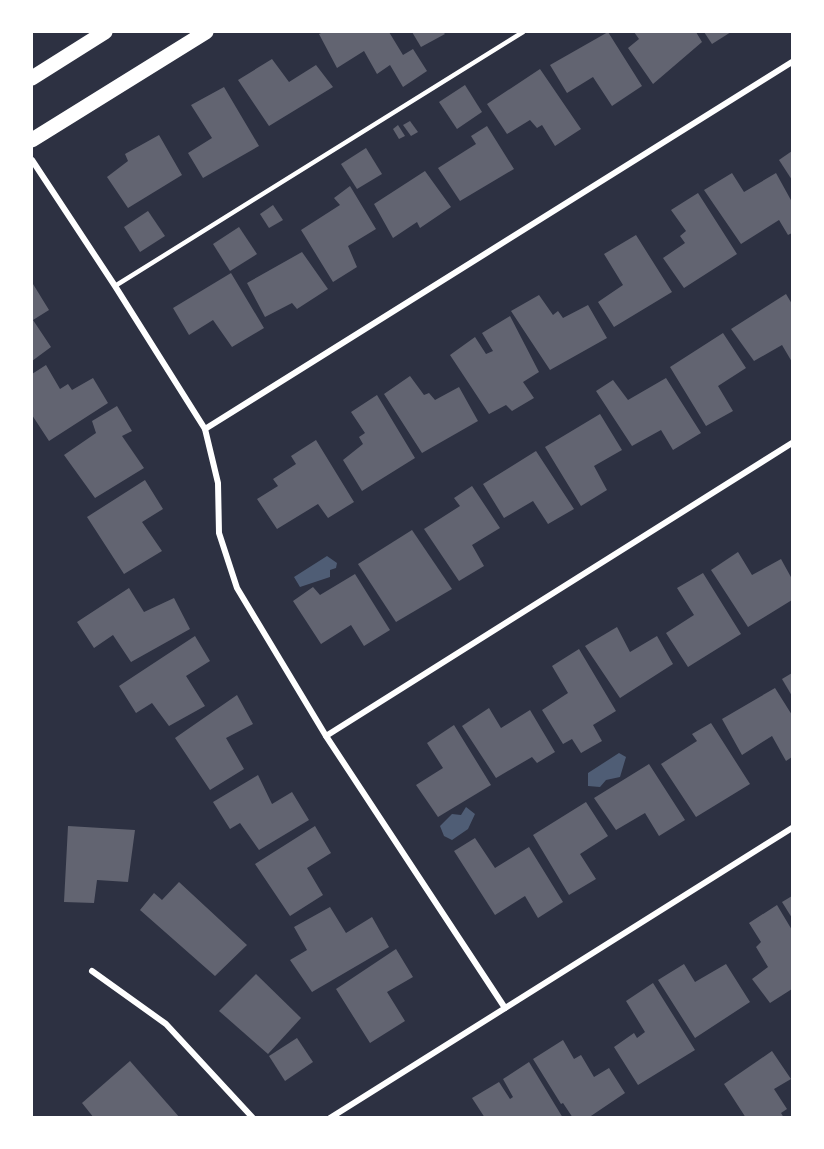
<svg xmlns="http://www.w3.org/2000/svg" width="824" height="1149" font-family="Jost,sans-serif">
<style>
.water{fill:#4f5d75}
.building{fill:#626471}
.lines{fill:none;stroke-linecap:round;stroke-linejoin:round}
.service{stroke:#fff;stroke-width:4.5}
.minor{stroke:#fff;stroke-width:6}
.primary{stroke:#fff;stroke-width:15}
</style>
<rect width="100%" height="100%" fill="#2d3142"/>
<g class="water">
<polygon points="327,556 337,563 336,568 330,570 330,577 300,587 294,577"/>
<polygon points="619,753 626,757 620,777 606,780 600,787 588,786 588,773"/>
<polygon points="466,807 475,814 468,829 452,840 444,836 440,826 452,814 461,815"/>
</g>
<g class="building">
<polygon points="323,32 389,32 403,55 413,49 427,71 403,87 390,65 377,74 364,51 337,68 319,34"/>
<polygon points="412,32 443,32 445,34 421,47"/>
<polygon points="608,32 642,86 612,106 593,77 567,93 550,65"/>
<polygon points="634,32 696,32 702,42 653,84 628,48 639,39"/>
<polygon points="704,32 731,32 712,44"/>
<polygon points="272,59 289,82 316,65 333,87 269,126 238,80"/>
<polygon points="540,69 581,129 555,146 542,125 537,128 530,120 507,134 487,104"/>
<polygon points="465,85 482,112 457,129 439,102"/>
<polygon points="224,87 259,146 203,178 188,153 212,138 191,105"/>
<polygon points="410,121 418,132 411,136 403,125"/>
<polygon points="398,125 405,136 399,139 393,129"/>
<polygon points="487,126 514,169 460,201 438,168 476,144 471,136"/>
<polygon points="159,135 182,175 128,208 107,177 128,161 125,154"/>
<polygon points="366,148 382,174 357,189 341,164"/>
<polygon points="792,151 792,180 779,160"/>
<polygon points="425,171 451,207 420,228 417,222 393,238 374,204"/>
<polygon points="732,173 744,192 776,173 792,202 792,233 788,235 779,220 741,244 704,190"/>
<polygon points="350,186 376,229 348,246 357,267 333,282 301,230 340,205 334,198"/>
<polygon points="698,193 737,254 684,288 663,258 685,243 680,236 686,231 671,210"/>
<polygon points="273,205 283,220 269,228 260,214"/>
<polygon points="148,211 165,236 140,252 124,227"/>
<polygon points="239,227 257,254 230,271 213,244"/>
<polygon points="636,235 672,292 614,327 598,302 623,285 604,254"/>
<polygon points="302,252 328,289 297,309 292,303 265,317 247,283"/>
<polygon points="231,273 264,328 232,347 213,320 189,335 173,308"/>
<polygon points="33,284 49,310 33,320 51,347 32,361 32,285"/>
<polygon points="786,294 792,304 792,362 782,345 754,361 731,329"/>
<polygon points="539,295 553,315 558,311 563,318 588,305 607,338 550,370 511,311"/>
<polygon points="510,316 539,372 523,382 534,398 512,411 506,405 489,414 450,355 475,337 486,354 493,351 482,333"/>
<polygon points="723,333 746,368 718,386 733,411 706,426 670,367"/>
<polygon points="46,365 60,389 68,384 72,390 93,378 108,403 49,441 32,415 32,374"/>
<polygon points="410,376 424,395 429,393 435,400 459,387 478,421 422,453 384,394"/>
<polygon points="666,378 701,433 673,450 661,430 632,446 596,391 613,380 628,400"/>
<polygon points="377,395 415,458 362,491 343,460 363,444 359,437 365,433 351,412"/>
<polygon points="117,406 132,431 122,436 144,468 95,498 64,455 96,433 92,421"/>
<polygon points="600,414 622,450 594,466 607,490 581,506 545,447"/>
<polygon points="316,440 354,502 328,518 318,504 277,529 257,499 278,486 273,479 296,464 291,456"/>
<polygon points="536,451 574,509 548,524 533,501 504,518 483,484"/>
<polygon points="145,480 163,509 142,522 162,551 124,574 87,517"/>
<polygon points="472,486 500,528 472,545 484,566 459,581 424,529 460,506 454,498"/>
<polygon points="412,530 452,589 396,622 358,564"/>
<polygon points="738,552 752,575 781,559 792,579 792,600 748,627 711,570"/>
<polygon points="703,573 741,634 688,667 666,633 694,615 677,588"/>
<polygon points="355,574 390,630 364,646 351,625 321,644 293,601 313,587 320,595"/>
<polygon points="129,588 144,612 174,598 190,629 131,662 113,635 94,648 77,622"/>
<polygon points="617,627 630,652 657,636 673,664 620,698 585,646"/>
<polygon points="195,636 210,661 186,676 205,706 169,726 152,703 136,713 119,686"/>
<polygon points="579,649 616,711 593,725 602,741 581,753 572,739 563,744 542,710 568,693 552,666"/>
<polygon points="792,673 792,696 782,679"/>
<polygon points="775,688 792,715 792,757 786,761 772,736 742,755 722,719"/>
<polygon points="237,695 253,724 226,738 244,769 210,790 175,738"/>
<polygon points="489,708 501,728 530,710 555,752 537,763 532,757 496,778 462,726"/>
<polygon points="711,723 750,784 696,817 661,764 697,741 692,734"/>
<polygon points="454,725 491,785 438,817 416,785 443,768 427,743"/>
<polygon points="649,764 685,820 659,836 645,813 616,830 594,798"/>
<polygon points="258,775 272,804 292,792 309,820 259,850 240,823 230,829 213,802"/>
<polygon points="586,802 608,836 580,854 596,879 569,895 533,835"/>
<polygon points="68,826 135,830 128,882 97,880 94,903 64,902"/>
<polygon points="315,826 331,853 307,868 323,895 290,916 255,864"/>
<polygon points="475,838 495,868 529,847 563,902 538,918 525,896 495,915 454,851"/>
<polygon points="179,882 247,945 215,976 140,910 154,893 162,900"/>
<polygon points="792,896 792,918 782,902"/>
<polygon points="777,905 792,930 792,989 770,1003 752,979 768,967 756,947 761,942 749,923"/>
<polygon points="330,907 346,933 372,917 389,947 312,992 290,960 307,950 294,927"/>
<polygon points="396,949 413,977 387,992 405,1021 370,1043 336,989"/>
<polygon points="684,964 695,982 726,964 750,1002 695,1038 658,980"/>
<polygon points="256,974 301,1018 268,1054 219,1011"/>
<polygon points="653,983 695,1050 638,1085 614,1047 634,1033 637,1038 645,1032 626,1001"/>
<polygon points="297,1038 313,1062 285,1081 269,1056"/>
<polygon points="563,1040 574,1059 581,1055 594,1077 609,1068 625,1093 588,1118 573,1118 563,1103 561,1104 533,1059"/>
<polygon points="772,1051 791,1079 774,1089 787,1109 781,1113 784,1118 746,1118 724,1084"/>
<polygon points="130,1061 180,1118 94,1118 82,1103"/>
<polygon points="529,1062 563,1118 485,1118 472,1098 499,1082 510,1099 513,1097 503,1079"/>
</g>
<g class="lines">
<polyline class="service" points="115,286 523,32"/>
<g class="minor">
<polyline points="32,160 115,286 205,429 218,483 219,533 237,588 326,736 505,1008"/>
<polyline points="205,429 792,62"/>
<polyline points="326,736 792,443"/>
<polyline points="92,971 166,1024 253,1118"/>
<polyline points="330,1118 792,828"/>
</g>
<g class="primary">
<polyline points="32,78 105,32"/>
<polyline points="32,140 206,32"/>
</g>
</g>
<rect width="824" height="1149" fill="none" stroke="#ffffff" stroke-width="66"/>
</svg>
